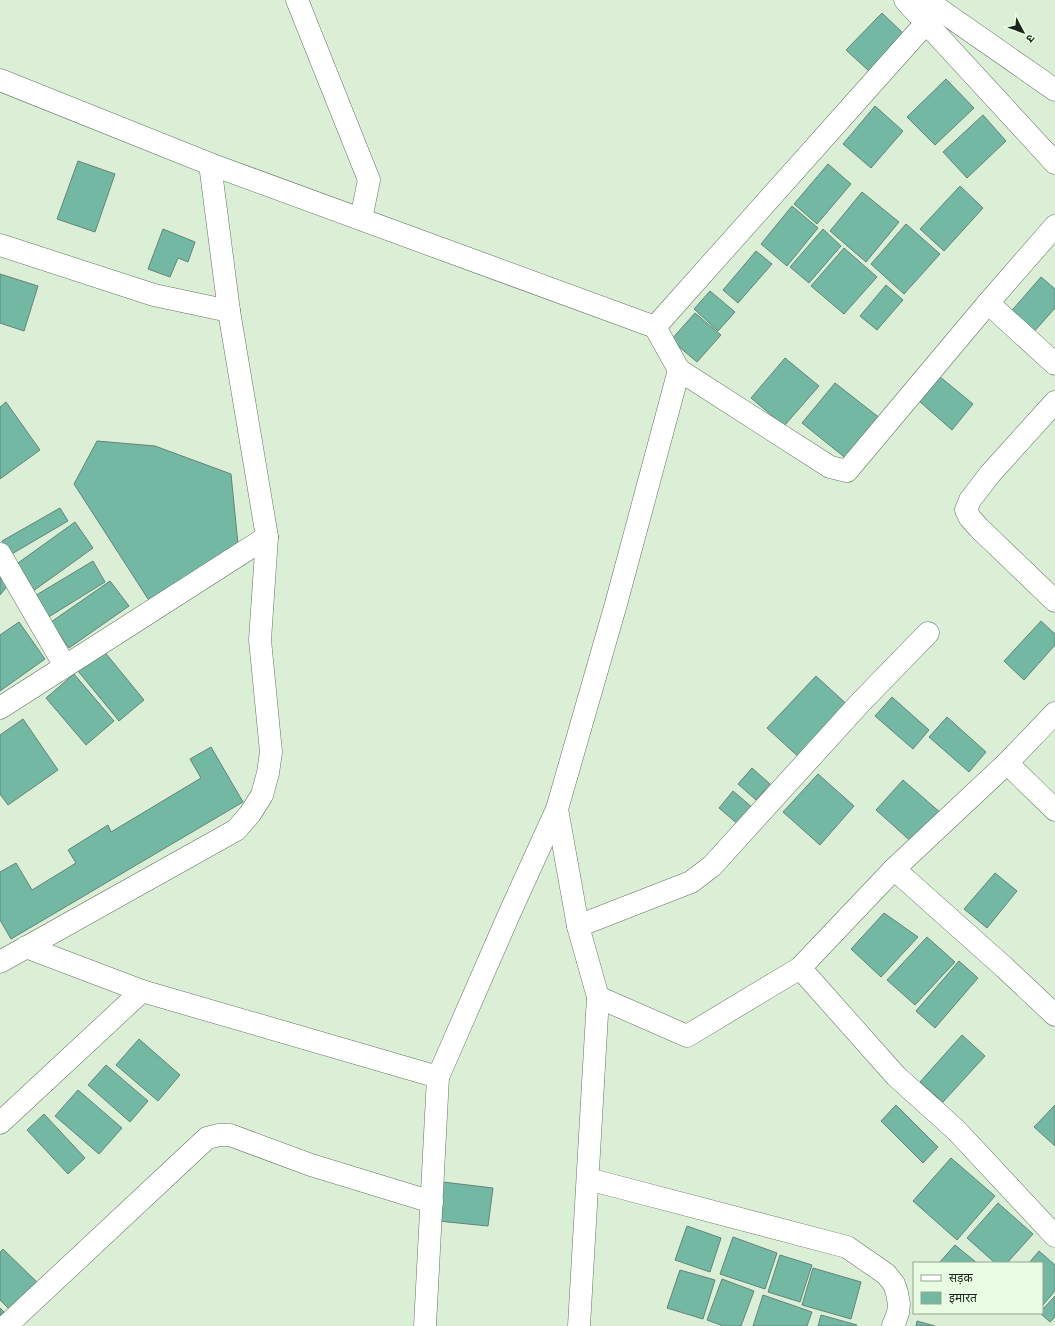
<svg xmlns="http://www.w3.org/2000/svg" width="1055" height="1326" font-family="'PT Sans','Noto Sans Devanagari',sans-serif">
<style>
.building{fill:#73b8a2;stroke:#648479}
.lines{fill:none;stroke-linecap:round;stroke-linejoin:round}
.street-casing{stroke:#637560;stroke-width:23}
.street{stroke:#fff;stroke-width:22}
</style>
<rect width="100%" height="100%" fill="#daefd6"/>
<g class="building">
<polygon points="882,13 905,35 870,72 846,50"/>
<polygon points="946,79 974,108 935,145 907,117"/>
<polygon points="875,106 903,131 871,168 843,144"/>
<polygon points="983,115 1006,141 967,178 943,152"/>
<polygon points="78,161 115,174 95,232 57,219"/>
<polygon points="828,164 851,184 817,224 794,204"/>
<polygon points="960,186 983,208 944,251 920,229"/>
<polygon points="862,192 899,222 866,262 830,231"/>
<polygon points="792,206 818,228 787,266 761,244"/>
<polygon points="906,224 940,254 904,294 871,264"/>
<polygon points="163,229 195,242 188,262 178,258 170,277 148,269"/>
<polygon points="823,229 841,246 809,283 790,267"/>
<polygon points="844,248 877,277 844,314 811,286"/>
<polygon points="756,251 772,264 738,303 723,290"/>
<polygon points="0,274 38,286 24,331 0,323"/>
<polygon points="1041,277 1055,289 1055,308 1024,343 1001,323"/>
<polygon points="886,285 903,300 877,330 860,316"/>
<polygon points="710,291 735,312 718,331 694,309"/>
<polygon points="695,313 721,335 697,362 671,340"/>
<polygon points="785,358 819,386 784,426 751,398"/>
<polygon points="939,376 973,404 952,430 919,401"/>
<polygon points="835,383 881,419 848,460 802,423"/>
<polygon points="6,402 40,450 0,479 0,407"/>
<polygon points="97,441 155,446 231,474 238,544 150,602 74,484"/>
<polygon points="60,508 68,521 10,555 2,541"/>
<polygon points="75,522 93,548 29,594 11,568"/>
<polygon points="93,561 105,582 47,618 33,597"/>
<polygon points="0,576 9,584 0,595"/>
<polygon points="110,581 129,606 69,648 51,622"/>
<polygon points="1041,621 1055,634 1055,645 1024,680 1004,661"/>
<polygon points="19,622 45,659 0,691 0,635"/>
<polygon points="103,650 144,700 119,721 78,671"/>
<polygon points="74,674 114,721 86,745 46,698"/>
<polygon points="816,676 852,709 803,761 767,728"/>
<polygon points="892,697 929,730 913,749 875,716"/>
<polygon points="947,717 986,752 969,772 929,737"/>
<polygon points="23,719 58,770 8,805 0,794 0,735"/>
<polygon points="211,747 243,802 11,939 0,920 0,872 16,863 32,890 76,863 68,850 108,825 111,832 201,778 190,759"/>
<polygon points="752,768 770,784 756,800 738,784"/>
<polygon points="818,774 854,806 820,845 783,812"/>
<polygon points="903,780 942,814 915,845 876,810"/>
<polygon points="733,791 753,808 739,825 719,808"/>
<polygon points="995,873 1017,891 987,928 964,909"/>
<polygon points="884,913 918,937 881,977 851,949"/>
<polygon points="927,937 955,962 915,1005 887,980"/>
<polygon points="959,961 978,978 935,1028 916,1011"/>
<polygon points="962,1035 985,1056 943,1102 920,1082"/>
<polygon points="139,1039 180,1075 158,1101 116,1065"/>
<polygon points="106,1065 148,1101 130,1122 88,1085"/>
<polygon points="78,1090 122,1128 99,1154 55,1116"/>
<polygon points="896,1105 938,1147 923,1163 881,1121"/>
<polygon points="1055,1105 1055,1146 1034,1127"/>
<polygon points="44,1114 85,1158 68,1174 27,1130"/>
<polygon points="951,1158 995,1196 957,1240 913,1201"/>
<polygon points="443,1182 493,1188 488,1226 438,1221"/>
<polygon points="998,1203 1033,1234 1007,1263 995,1263 967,1238"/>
<polygon points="687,1226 721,1238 710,1272 675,1260"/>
<polygon points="733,1237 777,1253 765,1289 720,1274"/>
<polygon points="955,1245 977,1263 939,1263"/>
<polygon points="3,1249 39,1284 12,1312 0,1300 0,1252"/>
<polygon points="1039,1251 1055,1265 1055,1291 1043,1305 1042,1263 1029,1263"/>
<polygon points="780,1255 812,1265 800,1302 768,1292"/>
<polygon points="813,1268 861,1282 851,1319 802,1305"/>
<polygon points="680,1270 715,1280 703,1319 667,1308"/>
<polygon points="722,1279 754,1291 741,1326 723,1326 707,1320"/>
<polygon points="763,1295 812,1312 807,1326 753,1326"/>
<polygon points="1055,1296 1055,1317 1050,1322 1040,1313 1042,1313 1042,1310"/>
<polygon points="0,1308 4,1312 0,1316"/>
<polygon points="821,1315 857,1325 856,1326 818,1326"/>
<polygon points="917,1321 935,1326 916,1326"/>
</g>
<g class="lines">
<defs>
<g id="street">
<polyline points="297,0 369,180 361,219"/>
<polyline points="905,0 1055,163"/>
<polyline points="926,0 1055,90"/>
<polyline points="0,80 210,164"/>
<polyline points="0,245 154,295 229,311"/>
<polyline points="988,303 1055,364"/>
<polyline points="655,327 926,23"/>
<polyline points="679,370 830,467 847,471 988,303 1055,226"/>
<polyline points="1055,402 990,474 970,500 966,510 970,518 979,528 1055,601"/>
<polyline points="0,554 65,666"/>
<polyline points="0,708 267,537"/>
<polyline points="1055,713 1007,763 894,869 1005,968 1055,1015"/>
<polyline points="1007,763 1055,810"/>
<polyline points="557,809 578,926 598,997 579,1326"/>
<polyline points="578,926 691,882 712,866 860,703 928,633"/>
<polyline points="0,962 236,830 250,814 262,795 268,773 271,752 260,640 267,537 229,311 210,164 655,327 679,370 616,604 557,809 511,910 438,1077 142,991 26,947"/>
<polyline points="800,968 896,1076 956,1130 1055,1236"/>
<polyline points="598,997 687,1036 800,968 894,869"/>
<polyline points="0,1123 142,991"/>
<polyline points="588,1179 847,1247 886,1274 894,1284 897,1293 899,1304 898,1313 893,1326"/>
<polyline points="6,1326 207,1138 219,1135 230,1135 311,1165 432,1202"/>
<polyline points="425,1326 438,1077"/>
</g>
</defs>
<use href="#street" class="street-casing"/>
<use href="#street" class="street"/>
</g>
<rect x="913" y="1262" width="130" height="52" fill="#e7fce3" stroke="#95a593"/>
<rect x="921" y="1275" width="20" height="6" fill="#ffffff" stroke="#95a593"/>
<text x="949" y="1282" font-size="12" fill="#1b231a">सड़क</text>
<rect x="921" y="1292" width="20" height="12" fill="#73b8a2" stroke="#95a593"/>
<text x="949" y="1302" font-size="12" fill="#1b231a">इमारत</text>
<g transform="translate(1023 32) rotate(131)" stroke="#e7fce3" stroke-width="3" paint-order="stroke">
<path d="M0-3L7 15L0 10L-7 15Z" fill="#1b231a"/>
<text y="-6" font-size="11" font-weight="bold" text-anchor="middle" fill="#1b231a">उ</text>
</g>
</svg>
